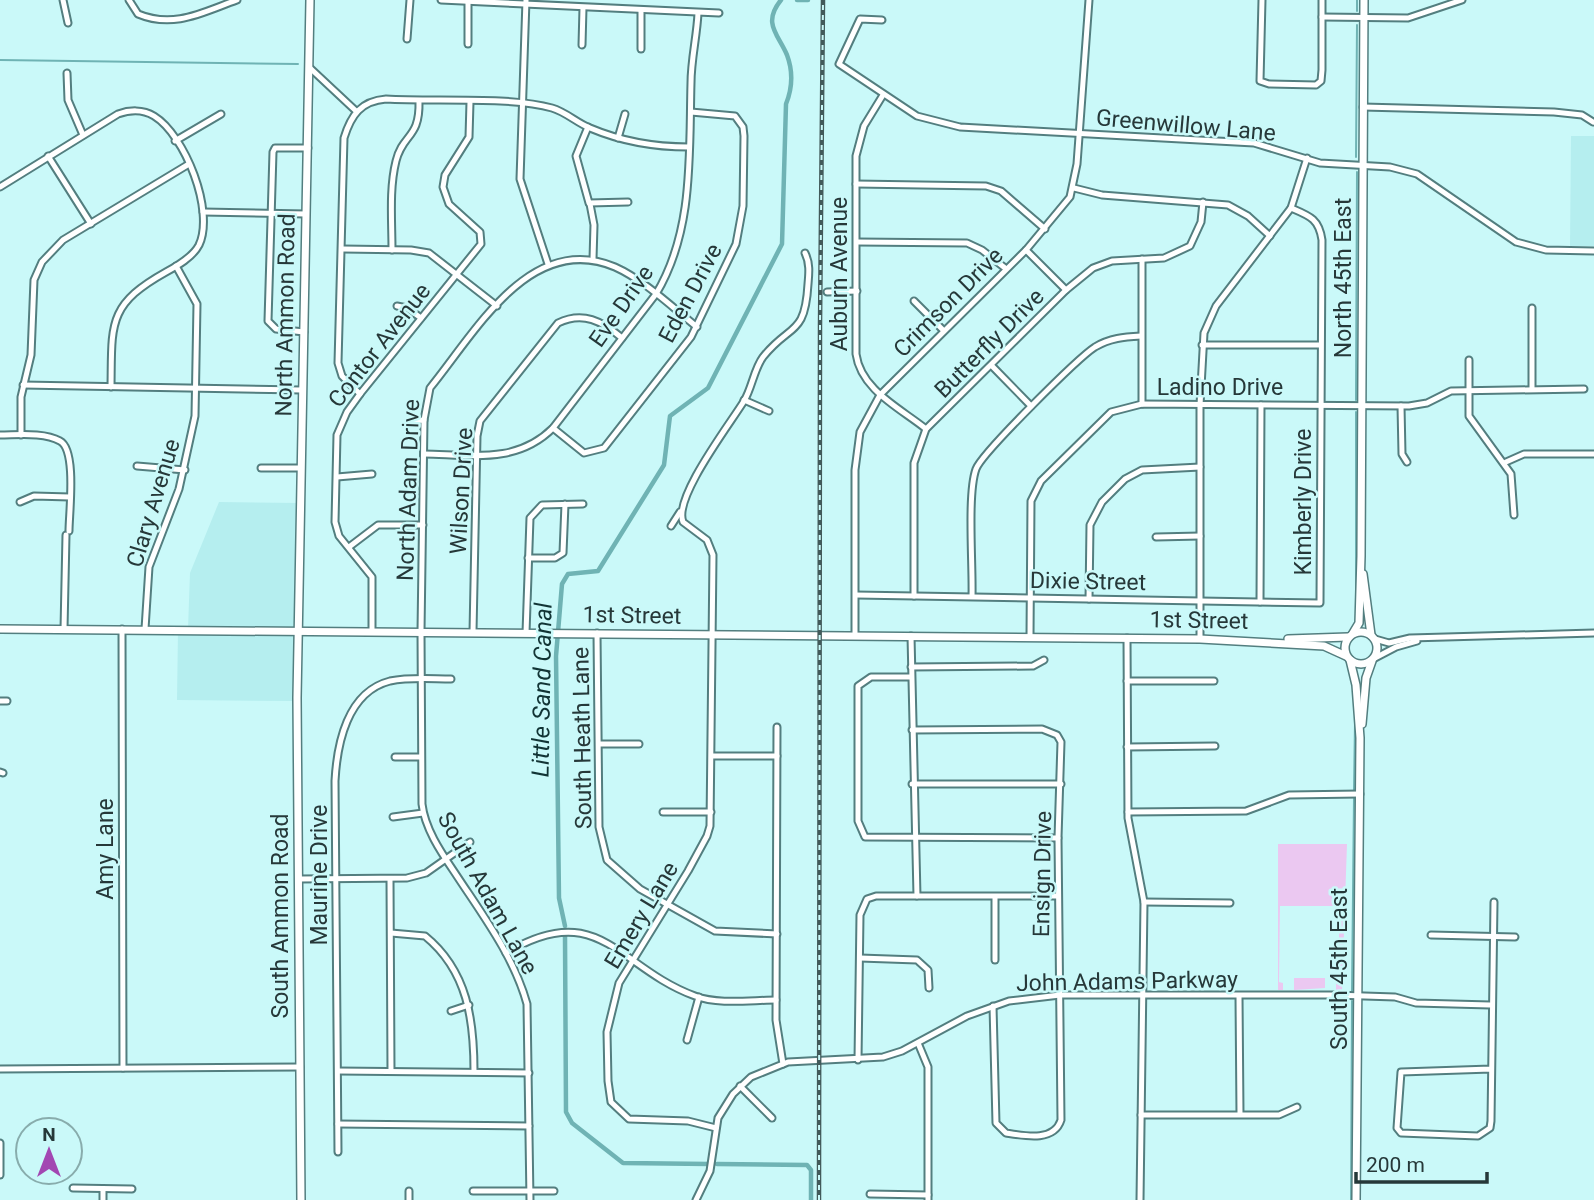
<svg xmlns="http://www.w3.org/2000/svg" width="1594" height="1200" font-family="Roboto,sans-serif">
<style>
.built{fill:#b5eeef}
.green{fill:#ebc8f1}
.lines{fill:none;stroke-linecap:round;stroke-linejoin:round}
.stream{stroke:#6fb3b4;stroke-width:2}
.canal{stroke:#6fb3b4;stroke-width:4.5}
.minor-casing{stroke:#537e7f;stroke-width:9}
.major-casing{stroke:#537e7f;stroke-width:10}
.minor{stroke:#fff;stroke-width:5}
.major{stroke:#fff;stroke-width:7}
.rail-casing{stroke:#425a5a;stroke-width:4.5}
.rail{stroke:#caf9f9;stroke-width:2;stroke-dasharray:5;stroke-linecap:butt}
.labels{text-anchor:middle;stroke-width:5;stroke-linejoin:round;paint-order:stroke}
.street-label{font-size:23px;fill:#263839;stroke:#caf9f9}
.water-label{font-size:24px;font-style:italic;fill:#123435;stroke:#caf9f9}
</style>
<rect width="100%" height="100%" fill="#caf9f9"/>
<g class="built">
<polygon points="1571,136 1594,136 1594,246 1570,246"/>
<polygon points="219,502 300,503 297,701 177,700 178,630 188,629 190,573"/>
</g>
<g class="green">
<polygon points="1347,844 1342,990 1336,990 1336,983 1339,982 1339,906 1280,906 1279,982 1283,983 1283,990 1278,990 1278,844"/>
<polygon points="1294,978 1325,978 1325,988 1294,990"/>
</g>
<g class="lines">
<g class="stream">
<polyline points="1357,11 1357,0"/>
<polyline points="0,60 298,64"/>
<polyline points="1356,157 1357,25"/>
<polyline points="1356,400 1357,172"/>
<polyline points="1356,618 1356,412"/>
<polyline points="1354,791 1355,723"/>
<polyline points="1352,991 1354,798"/>
<polyline points="1351,1200 1352,1001"/>
</g>
<g class="canal">
<polyline points="797,0 808,0"/>
<path d="M565,926l-6,-28 -3,-242 6,-72 6,-10 30,-3 66,-106 6,-49 38,-28 74,-144 4,-140c6,-15 7,-33 1,-49 -9,-21 -25,-32 -6,-55"/>
<polyline points="565,936 566,1112 572,1123 623,1163 709,1164"/>
<polyline points="717,1164 807,1165 811,1170 811,1200"/>
</g>
<defs>
<g id="minor">
<polyline points="63,0 68,23"/>
<path d="M129,0l9,14c36,15 65,-2 99,-14"/>
<polyline points="441,0 719,13"/>
<polyline points="468,0 468,44"/>
<polyline points="526,0 520,179 548,264"/>
<polyline points="1262,0 1260,81 1269,84 1316,85 1321,81 1322,70 1322,0"/>
<polyline points="1322,17 1408,18 1462,0"/>
<polyline points="882,20 860,19 839,64 917,116 960,127 1254,143 1320,163 1390,167 1417,174 1516,242 1546,250 1594,251"/>
<polyline points="407,39 410,0"/>
<polyline points="582,45 583,8"/>
<polyline points="641,49 641,11"/>
<polyline points="310,68 356,111"/>
<polyline points="67,73 68,100 83,135"/>
<path d="M883,95l-19,31 -8,30v198c5,36 44,54 70,75"/>
<polyline points="1363,107 1554,112 1582,115 1593,122"/>
<polyline points="588,127 576,156 589,203 628,202"/>
<polyline points="618,138 625,114"/>
<polyline points="175,141 221,114"/>
<polyline points="48,156 91,224"/>
<polyline points="856,184 986,186 1001,191 1045,229"/>
<path d="M0,187l118,-73c11,-4 25,-5 36,2 31,19 61,95 45,129 -6,12 -22,21 -33,27 -59,33 -54,52 -55,115"/>
<polyline points="1074,188 1102,195 1228,205 1248,216 1270,236"/>
<polyline points="590,204 594,225 593,259"/>
<polyline points="203,212 306,214"/>
<polyline points="857,242 967,243 982,250 1005,268"/>
<polyline points="343,249 411,250 429,253 497,306"/>
<path d="M392,250c0,-29 -3,-61 4,-89 7,-28 24,-22 23,-60"/>
<polyline points="1026,250 1066,290"/>
<polyline points="1142,259 1142,404"/>
<polyline points="827,292 857,291"/>
<polyline points="914,301 943,330"/>
<polyline points="397,306 407,308 421,318"/>
<polyline points="304,332 276,329 268,321 273,152 275,148 308,148"/>
<polyline points="1202,345 1320,345"/>
<polyline points="1469,360 1469,416 1511,474 1514,515"/>
<polyline points="992,366 1031,406"/>
<polyline points="23,385 302,390"/>
<polyline points="1532,389 1532,308"/>
<path d="M360,394l-18,-18 -4,-13 6,-225c7,-23 17,-37 42,-39 47,3 123,-3 166,9 14,4 25,15 38,20 33,14 64,19 99,19"/>
<polyline points="744,400 769,411"/>
<polyline points="1401,406 1402,454 1407,462"/>
<polyline points="412,421 424,420"/>
<polyline points="553,428 584,453 604,448 691,337 736,244 743,206 744,136 743,127 735,116 691,112"/>
<path d="M0,435c18,0 44,-3 60,6 17,9 9,72 9,90"/>
<polyline points="21,435 21,397 31,355 34,280 42,262 63,240 189,164"/>
<path d="M424,454c48,1 93,10 129,-26l103,-134c38,-63 33,-139 35,-211 0,-24 6,-47 7,-70"/>
<polyline points="1506,462 1524,454 1594,454"/>
<polyline points="137,466 185,470"/>
<polyline points="261,468 301,468"/>
<polyline points="337,477 372,474"/>
<polyline points="20,502 34,496 70,497"/>
<polyline points="671,526 680,512"/>
<polyline points="1156,537 1200,536"/>
<polyline points="349,547 378,525 423,525"/>
<polyline points="528,558 555,558 563,553 565,504"/>
<path d="M856,595l464,8 2,-363c-3,-21 -12,-24 -31,-32"/>
<polyline points="914,596 914,463 926,429 1066,290 1093,268 1112,261 1164,258 1190,246 1201,222 1203,202"/>
<path d="M972,596c1,-30 -5,-102 4,-127 6,-16 102,-111 119,-122 15,-9 29,-10 46,-11"/>
<polyline points="1089,599 1090,525 1102,502 1125,479 1142,470 1200,467"/>
<polyline points="1260,602 1261,405"/>
<polyline points="64,629 66,535"/>
<polyline points="122,629 123,1068"/>
<polyline points="145,629 149,567 179,489 195,416 197,304 176,266"/>
<polyline points="372,631 372,577 339,536 335,522 337,435 347,412 360,394 481,244 480,232 449,204 443,187 445,175 469,137 470,102"/>
<path d="M473,632l4,-196 3,-15 78,-98c25,-12 44,-2 64,15"/>
<polyline points="526,633 530,518 542,505 583,504"/>
<polyline points="597,633 599,827 607,860 640,889 715,931 777,934"/>
<polyline points="855,635 855,470 860,432 880,395 1026,250 1070,197 1077,164 1089,0"/>
<polyline points="911,636 917,896"/>
<polyline points="1030,637 1031,501 1041,481 1111,412 1142,404 1409,406 1427,403 1451,391 1584,389"/>
<polyline points="1127,638 1128,818 1144,902 1140,1200"/>
<polyline points="1200,639 1200,405 1204,333 1216,306 1291,208 1307,158"/>
<polyline points="1375,639 1389,643 1410,638 1594,633"/>
<polyline points="1375,658 1396,647 1417,641"/>
<polyline points="911,667 1033,666 1044,660"/>
<polyline points="910,677 871,677 858,686 858,821 865,837 1058,838"/>
<polyline points="1127,681 1214,681"/>
<polyline points="0,701 7,701"/>
<polyline points="777,727 776,1020 783,1064"/>
<path d="M912,730l130,-1 15,6 4,7 -3,96 3,282c-7,22 -36,16 -55,13l-10,-10 -3,-117"/>
<polyline points="599,744 639,744"/>
<polyline points="1127,747 1215,746"/>
<polyline points="712,756 777,756"/>
<polyline points="395,757 421,757"/>
<polyline points="0,772 3,773"/>
<polyline points="912,784 1061,784"/>
<polyline points="663,812 711,812"/>
<polyline points="1128,812 1246,811 1289,795 1360,794"/>
<polyline points="393,817 423,813"/>
<polyline points="300,879 407,878 426,873 470,842"/>
<polyline points="390,879 391,1071"/>
<polyline points="995,897 995,960"/>
<polyline points="1144,902 1230,903"/>
<path d="M391,933l34,3c43,35 49,85 49,135"/>
<polyline points="1431,935 1515,937"/>
<path d="M506,953c93,-56 112,15 189,43 24,9 56,4 81,4"/>
<polyline points="860,958 917,960 928,970 929,988"/>
<polyline points="1239,996 1240,1114"/>
<polyline points="451,1011 469,1005"/>
<polyline points="687,1040 699,997"/>
<polyline points="918,1043 928,1067 928,1200"/>
<polyline points="858,1060 860,915 867,899 876,896 1058,896"/>
<polyline points="0,1069 300,1067"/>
<polyline points="1491,1069 1401,1072 1397,1128 1401,1133 1478,1136 1490,1128 1491,1121 1494,902"/>
<polyline points="338,1071 529,1073"/>
<polyline points="740,1086 772,1118"/>
<polyline points="1141,1115 1279,1115 1297,1107"/>
<polyline points="338,1124 529,1126"/>
<path d="M716,1128l-28,-7 -59,-2 -18,-17 -3,-21 -1,-49 12,-49 69,-112 19,-35 3,-10 3,-271 -6,-15 -24,-18c-10,-24 47,-98 61,-121 8,-13 10,-32 19,-44 27,-34 42,-20 45,-73 1,-11 2,-21 -3,-31"/>
<polyline points="0,1143 0,1175"/>
<path d="M338,1152l-3,-371c2,-37 12,-89 55,-100 20,-4 42,-2 61,-2"/>
<polyline points="73,1188 132,1189"/>
<polyline points="473,1191 554,1191"/>
<polyline points="870,1194 928,1195"/>
<polyline points="103,1200 103,1189"/>
<polyline points="409,1200 409,1191"/>
<path d="M530,1200l-3,-196c-13,-47 -43,-87 -70,-128 -14,-21 -32,-46 -35,-72l-1,-172 3,-212 6,-32c45,-55 100,-157 185,-121 29,13 57,40 82,60"/>
<polyline points="696,1200 710,1171 718,1118 733,1094 751,1077 788,1062 883,1057 902,1051 967,1016 1009,1001 1060,995 1334,995 1395,997 1416,1003 1490,1005"/>
</g>
<g id="major">
<polyline points="1363,574 1371,635"/>
<polyline points="0,629 1200,639 1324,646 1346,656"/>
<circle cx="1361" cy="648" r="16"/>
<polyline points="1353,633 1359,623 1361,556 1364,0"/>
<polyline points="1288,639 1348,637"/>
<polyline points="1350,660 1356,685 1360,738 1356,1200"/>
<polyline points="1362,724 1366,678 1372,661"/>
<polyline points="301,1200 297,698 310,0"/>
</g>
</defs>
<use href="#minor" class="minor-casing"/>
<use href="#major" class="major-casing"/>
<use href="#minor" class="minor"/>
<use href="#major" class="major"/>
<defs>
<polyline id="rail" points="819,1200 820,326 823,0"/>
</defs>
<use href="#rail" class="rail-casing"/>
<use href="#rail" class="rail"/>
</g>
<g class="labels">
<g class="street-label">
<text transform="translate(1186 125) rotate(5)" y="8">Greenwillow Lane</text>
<text transform="translate(839 274) rotate(-90)" y="8">Auburn Avenue</text>
<text transform="translate(1343 278) rotate(-90)" y="8">North 45th East</text>
<text transform="translate(690 293) rotate(-62)" y="8">Eden Drive</text>
<text transform="translate(948 302) rotate(-45)" y="8">Crimson Drive</text>
<text transform="translate(621 306) rotate(-55)" y="8">Eve Drive</text>
<text transform="translate(285 315) rotate(-89)" y="8">North Ammon Road</text>
<text transform="translate(989 343) rotate(-45)" y="8">Butterfly Drive</text>
<text transform="translate(379 345) rotate(-52)" y="8">Contor Avenue</text>
<text x="1220" y="395">Ladino Drive</text>
<text transform="translate(408 490) rotate(-88)" y="8">North Adam Drive</text>
<text transform="translate(461 491) rotate(-87)" y="8">Wilson Drive</text>
<text transform="translate(1303 502) rotate(-90)" y="8">Kimberly Drive</text>
<text transform="translate(153 503) rotate(-73)" y="8">Clary Avenue</text>
<text transform="translate(1088 581) rotate(1)" y="8">Dixie Street</text>
<text transform="translate(632 615) rotate(1)" y="8">1st Street</text>
<text transform="translate(1199 620) rotate(1)" y="8">1st Street</text>
<text transform="translate(582 738) rotate(-91)" y="8">South Heath Lane</text>
<text transform="translate(105 849) rotate(-90)" y="8">Amy Lane</text>
<text transform="translate(1042 874) rotate(-89)" y="8">Ensign Drive</text>
<text transform="translate(319 875) rotate(-90)" y="8">Maurine Drive</text>
<text transform="translate(488 893) rotate(61)" y="8">South Adam Lane</text>
<text transform="translate(641 915) rotate(-59)" y="8">Emery Lane</text>
<text transform="translate(280 916) rotate(-90)" y="8">South Ammon Road</text>
<text transform="translate(1339 969) rotate(-90)" y="8">South 45th East</text>
<text transform="translate(1127 981) rotate(-1)" y="8">John Adams Parkway</text>
</g>
<g class="water-label">
<text transform="translate(542 690) rotate(-89)" y="8">Little Sand Canal</text>
</g>
</g>
<g transform="translate(49 1151)"><circle r="33" fill="#caf9f9" stroke="#88acac" stroke-width="2"/>
<path d="M0-5L12 26L0 18L-12 26Z" fill="#a247b2"/>
<text y="-10" font-size="19" font-weight="bold" text-anchor="middle" fill="#263839">N</text>
</g>
<path d="M1356 1172v10h131v-10" fill="none" stroke="#263839" stroke-width="3.5"/>
<text x="1366" y="1172" font-size="21" fill="#263839" stroke="#caf9f9" stroke-width="5" paint-order="stroke">200 m</text>
</svg>
